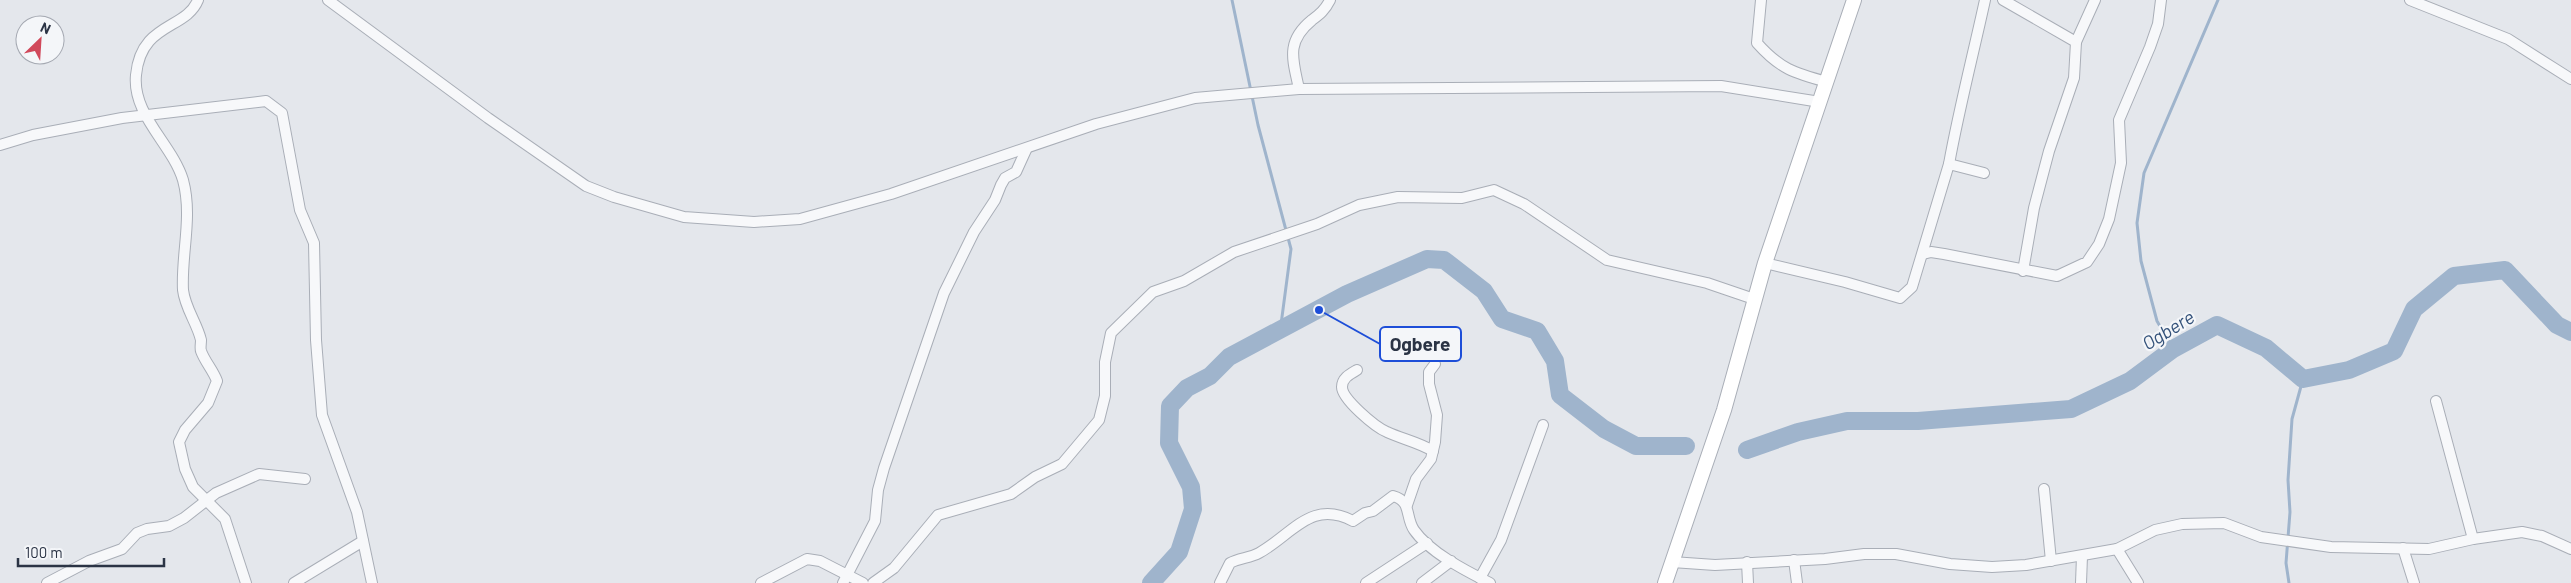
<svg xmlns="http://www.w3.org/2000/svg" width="2571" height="583" font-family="Barlow,sans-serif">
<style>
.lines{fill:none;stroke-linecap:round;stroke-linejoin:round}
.stream{stroke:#9fb4cc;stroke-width:3}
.river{stroke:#9fb4cc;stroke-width:18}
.street-casing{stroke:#a9aeb7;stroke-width:12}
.secondary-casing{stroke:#a9aeb7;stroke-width:16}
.street{stroke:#f7f8fa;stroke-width:10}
.secondary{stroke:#fff;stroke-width:14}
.labels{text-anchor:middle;stroke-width:4.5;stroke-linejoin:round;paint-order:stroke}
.water-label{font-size:19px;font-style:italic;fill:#34527a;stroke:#f4f6f9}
.leader{fill:none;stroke:#1d4ed8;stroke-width:2}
.callout-dot{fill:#1d4ed8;stroke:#f4f6f9;stroke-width:2}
.callout{fill:#f4f6f9;stroke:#1d4ed8;stroke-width:2}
.callout-label{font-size:19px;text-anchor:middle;font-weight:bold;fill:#2b3445}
</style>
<rect width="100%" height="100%" fill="#e4e7ec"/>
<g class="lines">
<g class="stream">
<polyline points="1232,0 1258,125 1291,249 1280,332"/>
<polyline points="2173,349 2157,321 2141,261 2137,223 2144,173 2218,0"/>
<polyline points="2289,583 2286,563 2290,512 2288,480 2292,419 2303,379"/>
</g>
<g class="river">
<polyline points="1747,450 1798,432 1847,421 1918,421 2071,409 2130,381 2173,349 2217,325 2266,348 2303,379 2349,370 2394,351 2414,309 2454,276 2505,270 2557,325 2571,332"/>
<polyline points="1151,583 1179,552 1193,509 1191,487 1169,443 1170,406 1187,388 1210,376 1229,357 1347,294 1427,259 1444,260 1484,291 1502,319 1537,331 1555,361 1560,395 1604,429 1636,446 1686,446"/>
</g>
<defs>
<g id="street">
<path d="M198,0c-12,30 -57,22 -62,75 -4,40 36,69 47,105 10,37 -2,74 0,110 2,18 14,33 18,50 0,4 -1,8 0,11 4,11 12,19 16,30l-9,22 -23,27 -6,12 6,27 8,18 32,32 21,64"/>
<polyline points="328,0 488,118 586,186 614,197 684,217 754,222 800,219 891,194 1096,124 1195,98 1299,89 1721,86 1820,102"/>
<path d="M1761,0l-4,43c23,26 37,30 70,39"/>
<polyline points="2003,0 2076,42 2074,78 2049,151 2034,208 2023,271"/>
<polyline points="2410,0 2508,39 2571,79"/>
<polyline points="2076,42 2095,0"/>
<path d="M1299,89c-6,-29 -14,-47 13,-69 8,-6 13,-10 18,-20"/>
<polyline points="0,145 33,135 122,118 266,101 282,113 300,210 314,243 316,340 322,415 357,512 372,583"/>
<path d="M1949,164c10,-55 24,-109 36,-164"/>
<polyline points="1923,254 1931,252 1944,254 2057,276 2087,262 2099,244 2109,219 2121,163 2119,120 2150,47 2158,24 2161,0"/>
<polyline points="1765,263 1845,282 1900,298 1912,287 1949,164 1984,173"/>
<path d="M1357,370c-7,4 -15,8 -15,17 0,12 33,40 45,45 15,7 31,10 46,19"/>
<polyline points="2436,401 2473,539"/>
<polyline points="2044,489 2051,561"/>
<polyline points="1407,505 1416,479 1431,459 1435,442 1437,415 1429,384 1429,372 1435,364"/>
<polyline points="2403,548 2414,583"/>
<polyline points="2117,549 2138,583"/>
<polyline points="1794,560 1797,583"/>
<polyline points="1672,562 1715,565 1825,559 1864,554 1896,554 1950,564 1992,567 2026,565 2117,549 2155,530 2182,524 2224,523 2261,537 2331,547 2429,549 2473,539 2522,532 2542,536 2571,549"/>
<polyline points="1747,562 1748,583"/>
<polyline points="1480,578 1501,540 1543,425"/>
<polyline points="47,583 89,561 122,549 137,533 147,529 169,526 184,518 216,493 259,474 305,479"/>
<polyline points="294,583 363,541"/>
<polyline points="761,583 807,559 820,561 863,583"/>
<polyline points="843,583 875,521 878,490 884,468 944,293 974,232 995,200 1001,185 1005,178 1016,172 1026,150"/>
<polyline points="873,583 894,568 938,515 1011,494 1035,477 1062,464 1099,420 1105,396 1105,362 1111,333 1153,292 1184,281 1234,252 1317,224 1359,205 1398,197 1462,198 1494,190 1524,204 1607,260 1707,283 1754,299"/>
<path d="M1220,583l10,-20c9,-5 20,-5 29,-10 34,-19 52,-54 94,-32l12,-8 8,-2 20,-15c19,5 12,21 21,34 15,22 52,41 76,53"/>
<polyline points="1366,583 1427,543"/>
<polyline points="1422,583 1451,561"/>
<polyline points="2081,583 2082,556"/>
</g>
<polyline id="secondary" points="1665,583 1724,410 1765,263 1854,0"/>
</defs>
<use href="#street" class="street-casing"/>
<use href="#secondary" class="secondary-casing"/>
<use href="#street" class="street"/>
<use href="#secondary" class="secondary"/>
</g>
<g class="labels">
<g class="water-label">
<text transform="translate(2168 330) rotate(-32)" y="7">Ogbere</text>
</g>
</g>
<path class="leader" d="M1319 310L1380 344"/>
<circle class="callout-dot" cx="1319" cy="310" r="5"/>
<rect class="callout" x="1380" y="327" width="81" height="34" rx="5"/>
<g class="callout-label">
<text x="1420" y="351">Ogbere</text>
</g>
<g transform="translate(40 40) rotate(25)"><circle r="24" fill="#f4f6f9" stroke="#a4a8b1"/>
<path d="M0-4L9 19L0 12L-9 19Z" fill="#d1495b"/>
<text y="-8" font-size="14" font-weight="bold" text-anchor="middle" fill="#2b3445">N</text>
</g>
<path d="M18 558v8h146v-8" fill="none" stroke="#2b3445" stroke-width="2.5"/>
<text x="25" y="558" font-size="15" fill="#2b3445" stroke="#f4f6f9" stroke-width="4" paint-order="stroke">100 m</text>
</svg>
